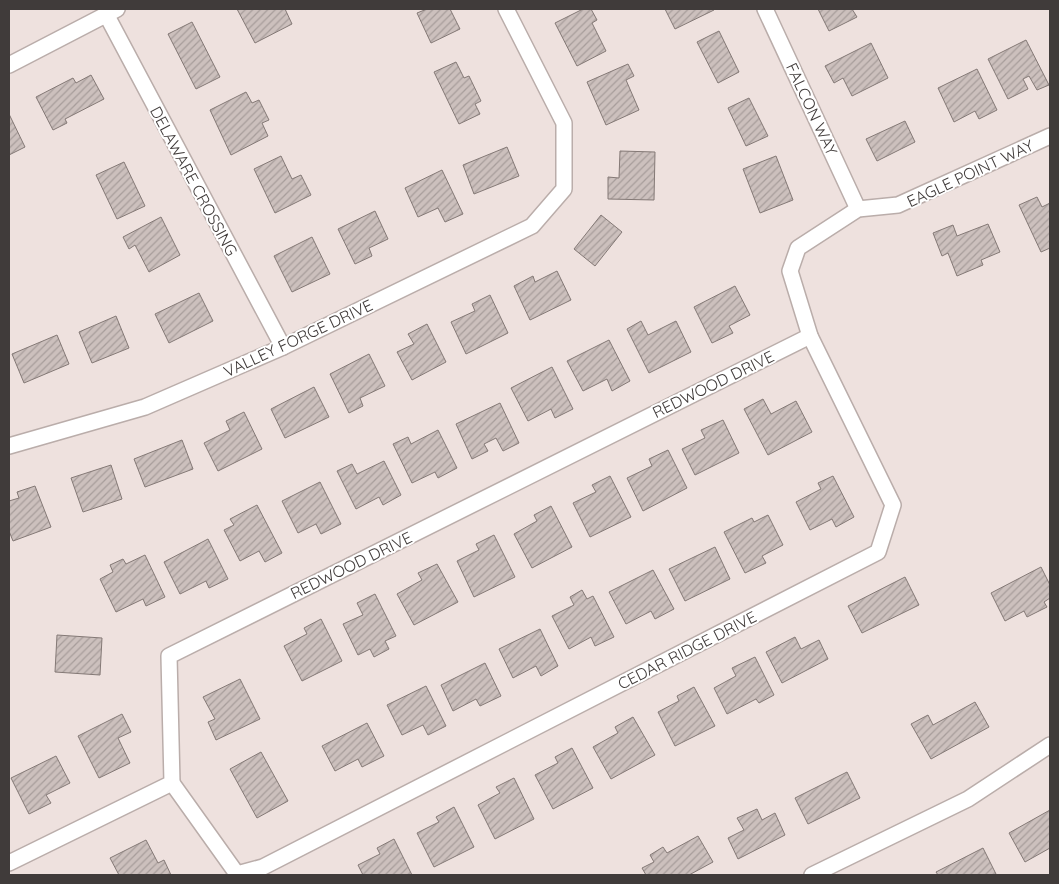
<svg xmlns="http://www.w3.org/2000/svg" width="1059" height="884" font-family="Quicksand,sans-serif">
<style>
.building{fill:url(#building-hatch);stroke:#847976}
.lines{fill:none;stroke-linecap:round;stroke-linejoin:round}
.street-casing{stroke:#baadaa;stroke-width:18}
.street{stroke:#fff;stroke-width:15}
.labels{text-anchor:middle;stroke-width:4;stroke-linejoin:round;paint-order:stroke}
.street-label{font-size:16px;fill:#403b3a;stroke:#fff}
</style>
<defs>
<pattern id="building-hatch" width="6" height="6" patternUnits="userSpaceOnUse" patternTransform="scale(1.25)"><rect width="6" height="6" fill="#ccc0bd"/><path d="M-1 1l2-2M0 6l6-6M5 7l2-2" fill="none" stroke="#a79d9b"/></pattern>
</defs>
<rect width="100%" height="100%" fill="#eee1de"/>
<g class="building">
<polygon points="237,9 285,9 292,24 255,43"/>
<polygon points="427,9 450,9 460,29 431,43 417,13"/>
<polygon points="583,9 591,9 597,20 592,23 606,51 577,66 555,23"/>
<polygon points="665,9 714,9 714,10 675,29"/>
<polygon points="818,9 852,9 857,17 829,31"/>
<polygon points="192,22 220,77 196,89 168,34"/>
<polygon points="719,31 739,72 718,83 697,42"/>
<polygon points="1026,40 1049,85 1037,90 1029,76 1023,79 1028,89 1008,99 988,59"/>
<polygon points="871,43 888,78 852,96 843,78 834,83 825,66"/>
<polygon points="456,62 464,78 469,76 481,101 475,104 480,114 459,124 434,72"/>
<polygon points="628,64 634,76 626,80 639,110 606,125 587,82"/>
<polygon points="977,69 997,110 979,119 975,111 954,122 938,88"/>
<polygon points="91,75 104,99 65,119 67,123 53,130 36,97 73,78 76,83"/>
<polygon points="246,92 252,103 259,100 269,120 262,123 268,136 231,155 210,110"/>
<polygon points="749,98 768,136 746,146 728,108"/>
<polygon points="9,114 25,147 9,155"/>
<polygon points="905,121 915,142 877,161 866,139"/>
<polygon points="507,147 519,176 474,194 463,165"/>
<polygon points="620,151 655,152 654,200 608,199 608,177 619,178"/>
<polygon points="281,156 292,179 301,175 311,195 275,213 254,169"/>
<polygon points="776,156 793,200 760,213 743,169"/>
<polygon points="124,162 145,206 117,219 96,175"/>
<polygon points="442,170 463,214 445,222 438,208 418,217 405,188"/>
<polygon points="1037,197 1042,207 1050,203 1050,248 1041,252 1019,205"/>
<polygon points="375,211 388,239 369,248 372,256 355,264 338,229"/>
<polygon points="601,215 622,232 595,266 574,249"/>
<polygon points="161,217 180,255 149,272 135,245 129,249 123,237"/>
<polygon points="988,224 1000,252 981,260 983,265 957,276 948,253 942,256 933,233 953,225 957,236"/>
<polygon points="312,237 330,274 292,292 274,256"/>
<polygon points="557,271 571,300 530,320 514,286 533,276 535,282"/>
<polygon points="735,286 750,315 729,326 733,333 712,343 694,307"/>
<polygon points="199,293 213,321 169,343 155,314"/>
<polygon points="490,295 508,333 466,354 451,322 475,311 472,304"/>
<polygon points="116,316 129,348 92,363 79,332"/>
<polygon points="641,321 648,335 676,321 691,352 649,373 627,329"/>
<polygon points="427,324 446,362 412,380 397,352 414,344 408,334"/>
<polygon points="57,335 69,364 24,383 12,354"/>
<polygon points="609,340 630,381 612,391 607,379 583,391 567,361"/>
<polygon points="369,354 385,386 360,398 363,406 349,413 330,374"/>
<polygon points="552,367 573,409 555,418 551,409 528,421 511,388"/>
<polygon points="314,387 329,417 285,438 271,409"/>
<polygon points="763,399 771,414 796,401 812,432 768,455 744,409"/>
<polygon points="500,403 519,443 503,451 496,438 484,444 488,451 472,459 456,424"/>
<polygon points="244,412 262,449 218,471 204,443 230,430 226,421"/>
<polygon points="723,420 739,453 695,475 682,449 705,438 701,430"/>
<polygon points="438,430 457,468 438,478 435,472 412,483 393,444 408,437 411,444"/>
<polygon points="182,440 193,469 145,487 134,459"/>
<polygon points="668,450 687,488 643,511 627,478 652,466 649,459"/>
<polygon points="384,461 401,495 383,505 379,497 356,509 337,471 352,464 357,474"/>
<polygon points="111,465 122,499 83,512 71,478"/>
<polygon points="610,476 631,517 590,537 573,503 596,492 592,485"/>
<polygon points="833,476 854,517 836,527 832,519 810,530 796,502 821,489 818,483"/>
<polygon points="320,482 341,524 321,534 316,524 298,533 282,501"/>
<polygon points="35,486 51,527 13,541 9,531 9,501 19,498 17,492"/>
<polygon points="257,505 282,553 265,562 259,551 240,561 224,530 234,525 230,519"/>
<polygon points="551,506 572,547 532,568 514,534 537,521 534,515"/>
<polygon points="768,515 783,545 762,556 766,563 745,573 724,532 752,518 754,522"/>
<polygon points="494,535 515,577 474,597 457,561 479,550 476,544"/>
<polygon points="208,539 228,579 209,588 206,581 180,594 164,562"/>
<polygon points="715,547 730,579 685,601 669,569"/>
<polygon points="145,555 165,597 146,606 143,599 116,612 100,579 113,572 110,565 123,559 126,564"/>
<polygon points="437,564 458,602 414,625 397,594 422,580 418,573"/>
<polygon points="1041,567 1050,585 1050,598 1044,602 1047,607 1027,617 1024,611 1005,621 991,593"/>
<polygon points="653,570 674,609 655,619 651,611 626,624 609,592"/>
<polygon points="905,577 919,605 862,633 848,606"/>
<polygon points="582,590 587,599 593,596 614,637 595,646 591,637 569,649 552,616 574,605 570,597"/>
<polygon points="375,594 396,636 385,641 389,649 374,657 370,649 358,655 343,624 363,615 357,603"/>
<polygon points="321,619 342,661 302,681 284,646 307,634 304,628"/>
<polygon points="540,629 558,666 541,676 536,666 513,678 499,649"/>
<polygon points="57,635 102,638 100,675 55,672"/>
<polygon points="795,637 801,649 819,640 828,659 782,683 766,652"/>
<polygon points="755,657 774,695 759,703 756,699 727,714 714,688 736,676 732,668"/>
<polygon points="485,663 501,696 480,706 476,699 453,711 441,685"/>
<polygon points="240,679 260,719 216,740 208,722 215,719 203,697"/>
<polygon points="426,686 446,726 428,735 423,725 402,735 387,705"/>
<polygon points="694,687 715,726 675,746 658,712 679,701 677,696"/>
<polygon points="975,702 989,727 931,759 911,724 928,715 933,725"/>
<polygon points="122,714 131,732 118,738 130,763 99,778 78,736"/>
<polygon points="633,717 655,755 611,779 593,747 618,733 615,727"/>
<polygon points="367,723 384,756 362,767 358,759 335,771 322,746"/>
<polygon points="572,748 593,788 553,809 535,775 558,763 555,757"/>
<polygon points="261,752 288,801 257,818 230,769"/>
<polygon points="56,756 70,783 46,795 51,803 29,814 11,778"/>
<polygon points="847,772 860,798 808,824 795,798"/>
<polygon points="514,778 534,819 495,839 478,805 500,793 496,787"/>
<polygon points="454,807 474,847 434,867 417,833 439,822 436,817"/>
<polygon points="757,809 762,820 775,813 785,835 738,859 728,838 744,830 737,818"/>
<polygon points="1050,810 1050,848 1025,862 1009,833"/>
<polygon points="698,836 713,862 689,875 646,875 642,868 654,862 650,855 663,847 667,853"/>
<polygon points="394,839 412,875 363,875 358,865 380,854 377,848"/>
<polygon points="146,840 158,863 164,860 171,875 119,875 110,858"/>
<polygon points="983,848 996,874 993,875 938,875 936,872"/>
</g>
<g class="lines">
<defs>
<g id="street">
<polyline points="765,9 858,209"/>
<polyline points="106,14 283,347"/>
<polyline points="9,65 117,9"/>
<polyline points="9,446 145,407 283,347 532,226 564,189 564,123 506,9"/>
<polyline points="172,783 237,874 263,867 878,552 893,505 810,336 790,271 798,248 858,209 898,205 1050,136"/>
<polyline points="9,863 172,783 169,656 810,336"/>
<polyline points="812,875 968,799 1050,745"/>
</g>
</defs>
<use href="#street" class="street-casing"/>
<use href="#street" class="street"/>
</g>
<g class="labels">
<g class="street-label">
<text transform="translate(812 109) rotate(65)" y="6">FALCON WAY</text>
<text transform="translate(970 173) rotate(-25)" y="6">EAGLE POINT WAY</text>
<text transform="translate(194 181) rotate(62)" y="6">DELAWARE CROSSING</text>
<text transform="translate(298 338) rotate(-25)" y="6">VALLEY FORGE DRIVE</text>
<text transform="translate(713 384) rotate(-26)" y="6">REDWOOD DRIVE</text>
<text transform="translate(351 565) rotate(-26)" y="6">REDWOOD DRIVE</text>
<text transform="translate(687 650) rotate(-27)" y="6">CEDAR RIDGE DRIVE</text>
</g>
</g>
<rect width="1059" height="884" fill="none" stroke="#403b3a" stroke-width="20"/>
</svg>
